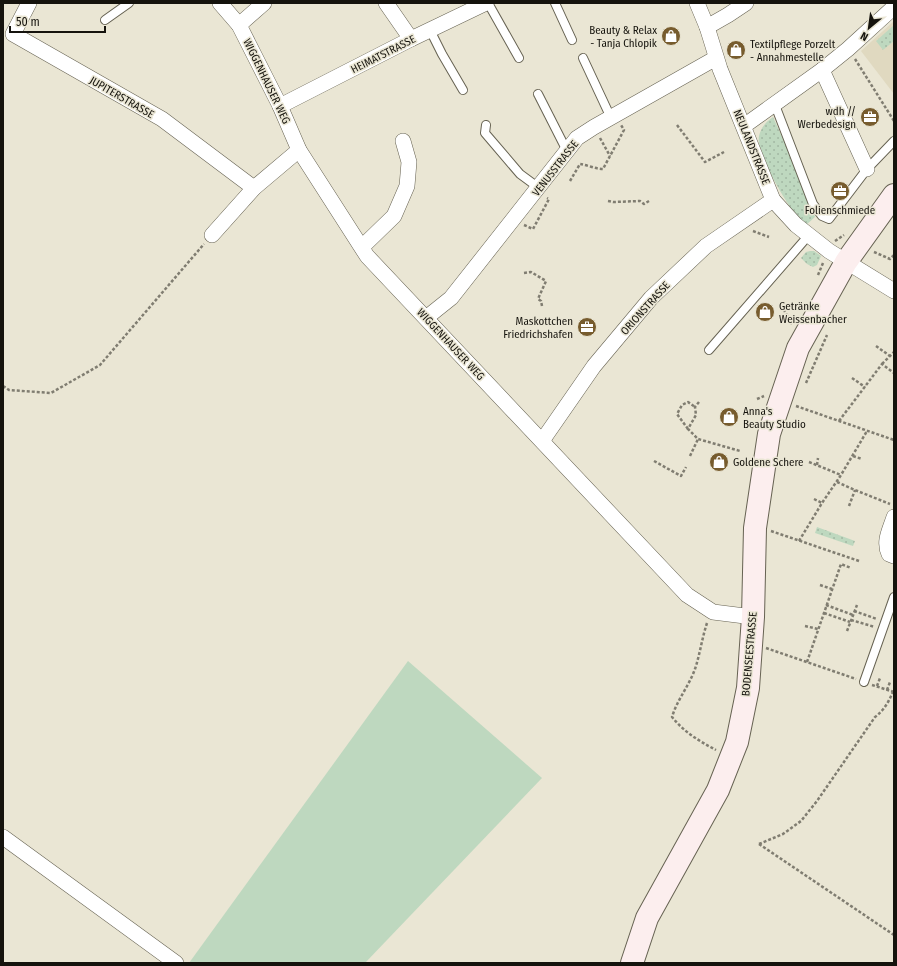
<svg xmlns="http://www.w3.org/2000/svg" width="897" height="966" font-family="'Fira Sans Condensed',sans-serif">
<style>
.built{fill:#e0d9c0}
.green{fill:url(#green-dots)}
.pitch{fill:#bed8bf}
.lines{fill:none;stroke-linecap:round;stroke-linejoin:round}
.service-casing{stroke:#666252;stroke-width:10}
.minor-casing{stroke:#666252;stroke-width:16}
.secondary-casing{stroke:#666252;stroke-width:24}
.path{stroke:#807d71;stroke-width:2.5;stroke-dasharray:3 2;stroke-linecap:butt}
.service{stroke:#fff;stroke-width:8}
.minor{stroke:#fff;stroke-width:15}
.secondary{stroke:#fceeee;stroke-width:22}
.labels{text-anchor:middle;stroke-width:3;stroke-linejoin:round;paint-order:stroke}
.poi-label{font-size:11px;fill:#15130d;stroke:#eae6d4;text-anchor:start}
.street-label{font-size:11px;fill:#15130d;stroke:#eae6d4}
</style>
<defs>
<pattern id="green-dots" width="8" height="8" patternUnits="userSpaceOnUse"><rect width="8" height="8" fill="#bed8bf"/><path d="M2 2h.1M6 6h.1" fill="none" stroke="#a2b8a3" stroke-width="1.8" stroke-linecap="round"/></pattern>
</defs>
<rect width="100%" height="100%" fill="#eae6d4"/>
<polygon class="built" points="894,21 894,94 861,51"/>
<g class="green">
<polygon points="894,25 894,41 883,50 876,41"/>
<path d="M773,117l26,57 16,43 -10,9c-13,-12 -50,-72 -46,-90 2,-9 7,-14 14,-19z"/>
<polygon points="810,251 814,251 821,256 817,265 813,267 807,264 801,258 806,252"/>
<polygon points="817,527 855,541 853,546 815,533"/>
</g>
<polygon class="pitch" points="408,661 542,778 365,963 189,963"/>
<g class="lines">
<defs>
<g id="service">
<polyline points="488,3 519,58"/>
<polyline points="555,3 572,40"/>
<polyline points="105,20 129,3"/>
<polyline points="430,30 442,54 463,90"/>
<polyline points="583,58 611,118"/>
<polyline points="538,94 567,151"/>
<polyline points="775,105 813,204 822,216 829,219 867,169 894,141"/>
<polyline points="486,125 485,133 520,174 539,188"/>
<polyline points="709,350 809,235"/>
<polyline points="864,682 894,597"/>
</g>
<g id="minor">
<polyline points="29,3 13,34 162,119 254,188"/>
<polyline points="220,3 239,25 280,106 299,150 367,256 687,595 713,612 753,617"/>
<polyline points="386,3 411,39"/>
<polyline points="697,3 707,27 720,69 773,200 796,225 829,251 894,291"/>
<polyline points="239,25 264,3"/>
<polyline points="707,27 728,15 746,3"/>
<polyline points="822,70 867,169"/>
<polyline points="280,106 411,39 486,3"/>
<polyline points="744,126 822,70 848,49 894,7"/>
<polyline points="212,235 254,188 299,150"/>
<polyline points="362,247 394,216 407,186 409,162 403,141"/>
<polyline points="426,318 451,298 577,138 594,127 716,58"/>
<polyline points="542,441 594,366 651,298 706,246 773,200"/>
<path d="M894,517c-4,13 -11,24 -5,37l5,2"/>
<polyline points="3,837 176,963"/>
</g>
<polyline id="secondary" points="632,963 647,918 718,790 737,742 748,688 753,617 755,528 766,454 769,434 798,348 846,262 894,195"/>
</defs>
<use href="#service" class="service-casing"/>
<use href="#minor" class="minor-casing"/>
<use href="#secondary" class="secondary-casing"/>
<g class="path">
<polyline points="855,59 894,121"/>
<polyline points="677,125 705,162 724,152"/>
<polyline points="600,138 610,156"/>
<path d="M570,181l10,-17c7,1 16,5 23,5l21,-39 -3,-5"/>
<polyline points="608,201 613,202 640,201 644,204 649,201"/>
<polyline points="524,225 533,229 549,199 547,198"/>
<polyline points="753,231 769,237"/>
<polyline points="835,241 844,235"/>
<polyline points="874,252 890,259 894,255"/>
<polyline points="524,273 531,272 546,281 538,299 541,301 542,306"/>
<polyline points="818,275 823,263"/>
<polyline points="781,305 792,324"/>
<polyline points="876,346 890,356"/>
<polyline points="882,364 894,352"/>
<polyline points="852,378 865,387"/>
<polyline points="806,383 827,335"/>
<polyline points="3,386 9,390 51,393 100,365 204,244"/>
<polyline points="757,399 764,396"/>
<polyline points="699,402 695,407 696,415 688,429 698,439 740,451"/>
<polyline points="796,406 894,440"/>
<polyline points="839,421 882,364 894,373"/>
<polyline points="688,429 677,414 682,405 688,402 695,407"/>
<polyline points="690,456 698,439"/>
<polyline points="853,456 862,459"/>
<polyline points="654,461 681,476 686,467"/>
<polyline points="809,462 841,475"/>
<polyline points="817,465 818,458"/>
<polyline points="837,482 855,490 890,504"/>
<polyline points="814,499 822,503"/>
<polyline points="849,506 855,490"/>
<polyline points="771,531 859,561"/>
<polyline points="799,541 822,503 841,475 867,431"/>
<polyline points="820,585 832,589"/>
<polyline points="826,605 853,615"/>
<polyline points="854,611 877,619"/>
<polyline points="824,613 850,622"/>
<polyline points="851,620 875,627"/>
<path d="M707,623c-5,15 -7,31 -12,46 -6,17 -18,31 -23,48 12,15 27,24 44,33"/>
<polyline points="805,626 818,629"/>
<polyline points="847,631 857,605"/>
<polyline points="766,648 856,679"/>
<polyline points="807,662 841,564 851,568"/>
<polyline points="872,685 894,692"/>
<polyline points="877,686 880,678"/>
<polyline points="887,690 890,682"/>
<path d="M759,844l24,-10 18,-13 16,-20 58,-84c9,-7 13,-14 18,-25"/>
<polyline points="759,844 894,935"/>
</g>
<use href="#service" class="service"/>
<use href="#minor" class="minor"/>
<use href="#secondary" class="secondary"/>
</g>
<defs>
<symbol id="shop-disc" viewBox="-11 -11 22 22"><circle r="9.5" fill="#775c2e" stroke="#eae6d4"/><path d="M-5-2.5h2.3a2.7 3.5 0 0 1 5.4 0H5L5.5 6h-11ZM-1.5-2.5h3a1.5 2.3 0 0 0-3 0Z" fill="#fff"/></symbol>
<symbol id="office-disc" viewBox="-11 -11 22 22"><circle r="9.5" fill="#775c2e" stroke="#eae6d4"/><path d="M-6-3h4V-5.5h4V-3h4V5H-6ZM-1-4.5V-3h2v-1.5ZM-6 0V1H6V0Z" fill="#fff"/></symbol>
</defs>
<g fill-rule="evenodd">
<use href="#shop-disc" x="660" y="25" width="22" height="22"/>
<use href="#shop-disc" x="725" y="39" width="22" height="22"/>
<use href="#office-disc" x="859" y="106" width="22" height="22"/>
<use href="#office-disc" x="829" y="180" width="22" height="22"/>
<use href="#shop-disc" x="754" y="301" width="22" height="22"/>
<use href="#office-disc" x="576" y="316" width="22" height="22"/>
<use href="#shop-disc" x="718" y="406" width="22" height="22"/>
<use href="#shop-disc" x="708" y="451" width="22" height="22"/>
</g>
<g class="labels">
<g class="poi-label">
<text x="657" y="34" text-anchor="end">Beauty &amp; Relax<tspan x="657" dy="13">- Tanja Chlopik</tspan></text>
<text x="750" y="48">Textilpflege Porzelt<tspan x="750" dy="13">- Annahmestelle</tspan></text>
<text x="856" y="115" text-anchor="end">wdh //<tspan x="856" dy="13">Werbedesign</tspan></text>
<text x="840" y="214" text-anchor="middle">Folienschmiede</text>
<text x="779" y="310">Getränke<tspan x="779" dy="13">Weissenbacher</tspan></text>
<text x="573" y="325" text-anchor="end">Maskottchen<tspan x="573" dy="13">Friedrichshafen</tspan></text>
<text x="743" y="415">Anna's<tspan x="743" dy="13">Beauty Studio</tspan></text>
<text x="733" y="466">Goldene Schere</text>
</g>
<g class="street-label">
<text transform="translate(383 54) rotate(-27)" y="4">HEIMATSTRASSE</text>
<text transform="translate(267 81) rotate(64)" y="4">WIGGENHAUSER WEG</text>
<text transform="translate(122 97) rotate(30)" y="4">JUPITERSTRASSE</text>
<text transform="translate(752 147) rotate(68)" y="4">NEULANDSTRASSE</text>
<text transform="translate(555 168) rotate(-52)" y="4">VENUSSTRASSE</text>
<text transform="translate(645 308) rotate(-48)" y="4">ORIONSTRASSE</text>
<text transform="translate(451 344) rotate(47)" y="4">WIGGENHAUSER WEG</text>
<text transform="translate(749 654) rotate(-85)" y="4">BODENSEESTRASSE</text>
</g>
</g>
<rect width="897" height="966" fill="none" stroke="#15130d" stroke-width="8"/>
<g transform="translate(869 28) rotate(209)" stroke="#eae6d4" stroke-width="3" paint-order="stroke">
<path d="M0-3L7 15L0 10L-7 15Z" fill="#15130d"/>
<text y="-6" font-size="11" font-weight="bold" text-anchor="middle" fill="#15130d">N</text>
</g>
<path d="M10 26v6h95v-6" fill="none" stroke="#15130d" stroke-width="2"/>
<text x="16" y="26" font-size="12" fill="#15130d" stroke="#eae6d4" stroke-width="3" paint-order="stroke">50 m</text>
</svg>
